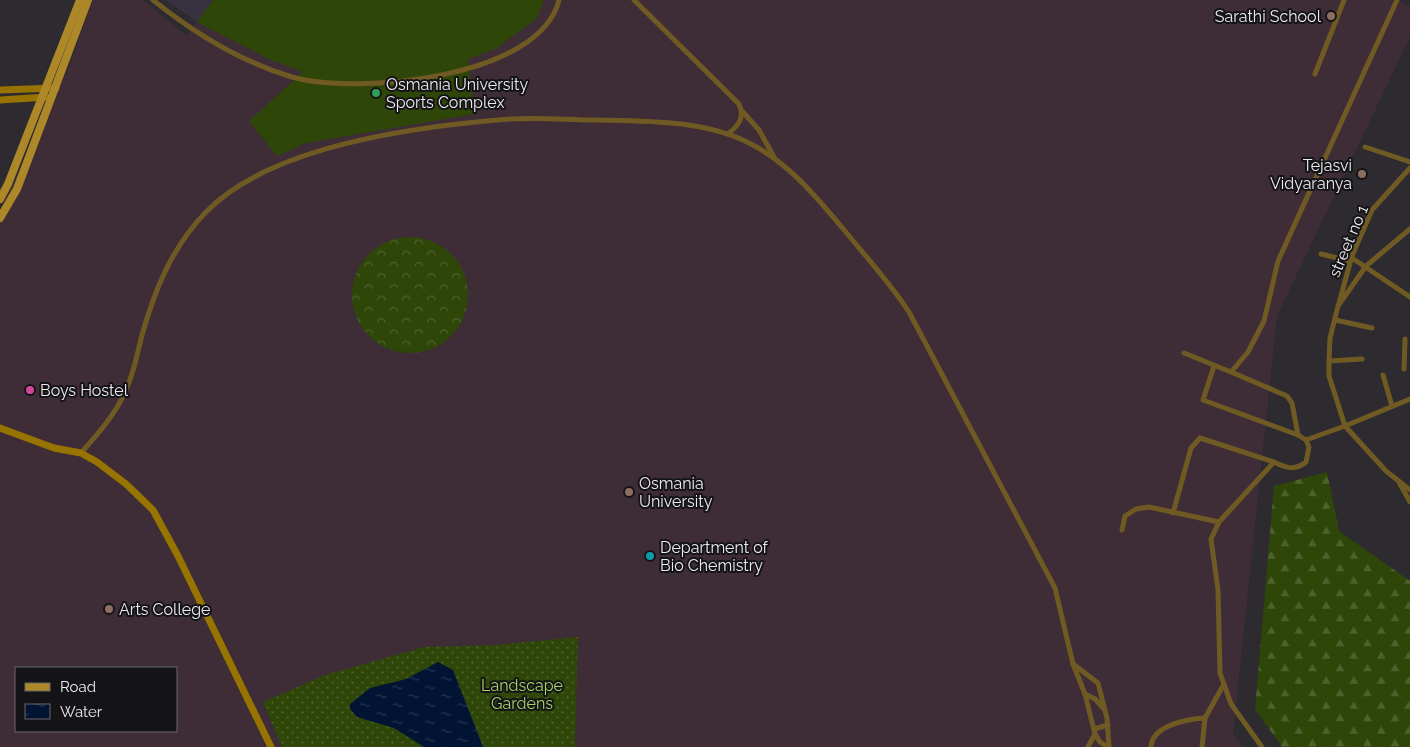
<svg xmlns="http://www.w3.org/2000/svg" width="1410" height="747" font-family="Raleway,sans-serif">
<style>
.built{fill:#37323d}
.education{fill:#3e2d36;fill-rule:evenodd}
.grass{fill:#2f4609}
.forest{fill:url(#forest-firs)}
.park{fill:url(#park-crowns)}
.garden{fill:url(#garden-dots)}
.water{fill:url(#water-ripples)}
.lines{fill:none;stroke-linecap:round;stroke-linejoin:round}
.minor{stroke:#705a23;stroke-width:5}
.secondary{stroke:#977300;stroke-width:7}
.primary{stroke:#ad8828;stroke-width:8}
.education-dot{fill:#8d6e63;stroke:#141316;stroke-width:2}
.leisure-dot{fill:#2e9e5b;stroke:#141316;stroke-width:2}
.hotel-dot{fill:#d1479c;stroke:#141316;stroke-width:2}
.culture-dot{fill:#0f9aa8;stroke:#141316;stroke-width:2}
.labels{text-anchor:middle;stroke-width:4;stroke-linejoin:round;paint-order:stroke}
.poi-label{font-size:16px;fill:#eceaee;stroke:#141316;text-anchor:start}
.street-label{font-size:16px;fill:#eceaee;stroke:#141316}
.park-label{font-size:16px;fill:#a5d369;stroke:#141316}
</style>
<defs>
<pattern id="forest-firs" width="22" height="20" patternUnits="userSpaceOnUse" patternTransform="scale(1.25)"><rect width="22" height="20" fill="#2f4609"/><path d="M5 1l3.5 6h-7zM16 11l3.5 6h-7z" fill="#4d612d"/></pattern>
<pattern id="park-crowns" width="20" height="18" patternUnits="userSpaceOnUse" patternTransform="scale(1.25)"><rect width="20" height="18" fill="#2f4609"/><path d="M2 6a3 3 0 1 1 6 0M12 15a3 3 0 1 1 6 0" fill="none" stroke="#4d612d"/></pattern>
<pattern id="garden-dots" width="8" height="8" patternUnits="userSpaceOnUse" patternTransform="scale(1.25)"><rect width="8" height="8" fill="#2f4609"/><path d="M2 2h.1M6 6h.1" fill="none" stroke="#4d612d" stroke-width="1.8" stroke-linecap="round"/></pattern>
<pattern id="water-ripples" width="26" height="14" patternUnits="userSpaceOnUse" patternTransform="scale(1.25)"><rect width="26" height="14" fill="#011433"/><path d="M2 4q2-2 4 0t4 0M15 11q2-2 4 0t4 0" fill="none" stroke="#263651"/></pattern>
</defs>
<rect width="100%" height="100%" fill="#2d2a30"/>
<polygon class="built" points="166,0 213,0 197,22"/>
<path class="education" d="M93,0h50l44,36 26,-36h1186l11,6v31l-133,279 -44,418 10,13h-1243v-538l69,-142zM16,668h160v63h-160z"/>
<polygon class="grass" points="213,0 544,0 537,18 497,48 468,59 474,114 306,143 277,156 249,121 303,72 269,59 197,22"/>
<polygon class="forest" points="1327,472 1339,531 1410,581 1410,747 1282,747 1255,709 1274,486"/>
<circle class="park" cx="410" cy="295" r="58"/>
<polygon class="garden" points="578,637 575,747 282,747 263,702 325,675 424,647 496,645"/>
<polygon class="water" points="438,662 453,670 483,747 424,747 394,728 357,717 350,709 350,704 370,688 406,679"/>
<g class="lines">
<g class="minor">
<path d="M153,0c41,33 89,62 139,77 63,18 248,2 267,-77"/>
<path d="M634,0l105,104c6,13 0,21 -10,29"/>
<polyline points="1315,74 1344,0"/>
<polyline points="742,111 759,130 774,157"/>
<polyline points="1365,147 1410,162"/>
<polyline points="1410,229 1366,266 1338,306 1330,338 1329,361 1329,376 1345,426 1386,471 1410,490"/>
<polyline points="1321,254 1350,261"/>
<polyline points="1352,258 1410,297"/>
<polyline points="1339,303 1352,256 1372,210 1410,168"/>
<polyline points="1335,320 1372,328"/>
<polyline points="1184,353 1231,372 1248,352 1264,321 1278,261 1397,0"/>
<polyline points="1329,361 1362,359"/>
<polyline points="1214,366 1203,400 1298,435 1306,440"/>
<polyline points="1404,369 1405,339"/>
<polyline points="1231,372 1287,396 1292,403 1298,435"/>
<polyline points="1383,375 1392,406"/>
<path d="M81,453c16,-18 34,-38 44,-61 9,-18 12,-38 17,-57 13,-46 30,-88 64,-123 65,-67 214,-86 305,-93 28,-2 58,1 86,1 50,1 108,0 154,24 39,20 66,54 94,87 22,27 45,52 64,81l146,276 18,76 12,30 10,40 -7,13"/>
<polyline points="1400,484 1410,502"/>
<polyline points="1173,513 1191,448 1200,438 1274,462"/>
<polyline points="1122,530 1125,516 1136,509 1149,507 1219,522"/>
<polyline points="1073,664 1098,683 1107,718 1109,747"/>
<polyline points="1085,694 1095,699 1104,709"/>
<polyline points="1094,729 1108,725"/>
<polyline points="1095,734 1100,742 1108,747"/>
<path d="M1151,747c1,-22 37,-28 54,-29l19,-34"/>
<polyline points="1202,747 1205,718"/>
<path d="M1262,747l-31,-43 -11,-31 -2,-83 -7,-51 8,-17 55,-60c12,6 21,9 32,0l3,-15 -3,-7 39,-14 65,-27"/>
</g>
<g class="secondary">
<polyline points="0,90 56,88"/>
<polyline points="0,100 47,97"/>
<polyline points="0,428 54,448 81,453 97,462 126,484 153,510 178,556 271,747"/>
</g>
<g class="primary">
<polyline points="0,199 8,184 80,0"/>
<polyline points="0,218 17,189 88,0"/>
</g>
</g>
<g class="education-dot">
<circle cx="1331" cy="16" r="5"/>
<circle cx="1362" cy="174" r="5"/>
<circle cx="629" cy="492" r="5"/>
<circle cx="109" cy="609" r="5"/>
</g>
<circle class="leisure-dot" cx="376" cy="93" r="5"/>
<circle class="hotel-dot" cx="30" cy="390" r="5"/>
<circle class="culture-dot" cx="650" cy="556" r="5"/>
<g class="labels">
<g class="poi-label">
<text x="1321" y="22" text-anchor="end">Sarathi School</text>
<text x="386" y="90">Osmania University<tspan x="386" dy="18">Sports Complex</tspan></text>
<text x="1352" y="171" text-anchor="end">Tejasvi<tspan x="1352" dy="18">Vidyaranya</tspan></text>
<text x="40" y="396">Boys Hostel</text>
<text x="639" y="489">Osmania<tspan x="639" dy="18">University</tspan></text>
<text x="660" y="553">Department of<tspan x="660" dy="18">Bio Chemistry</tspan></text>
<text x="119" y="615">Arts College</text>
</g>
<g class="street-label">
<text transform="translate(1348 241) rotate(-67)" y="6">street no 1</text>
</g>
<g class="park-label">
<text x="522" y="691">Landscape<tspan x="522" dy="18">Gardens</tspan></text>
</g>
</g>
<rect x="15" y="667" width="162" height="65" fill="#141316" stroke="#6a696c"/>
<rect x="25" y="683" width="25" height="8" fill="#ad8828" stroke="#6a696c"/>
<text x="60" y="692" font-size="15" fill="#eceaee">Road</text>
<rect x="25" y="704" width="25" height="15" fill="url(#water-ripples)" stroke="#6a696c"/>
<text x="60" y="717" font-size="15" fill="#eceaee">Water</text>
</svg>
